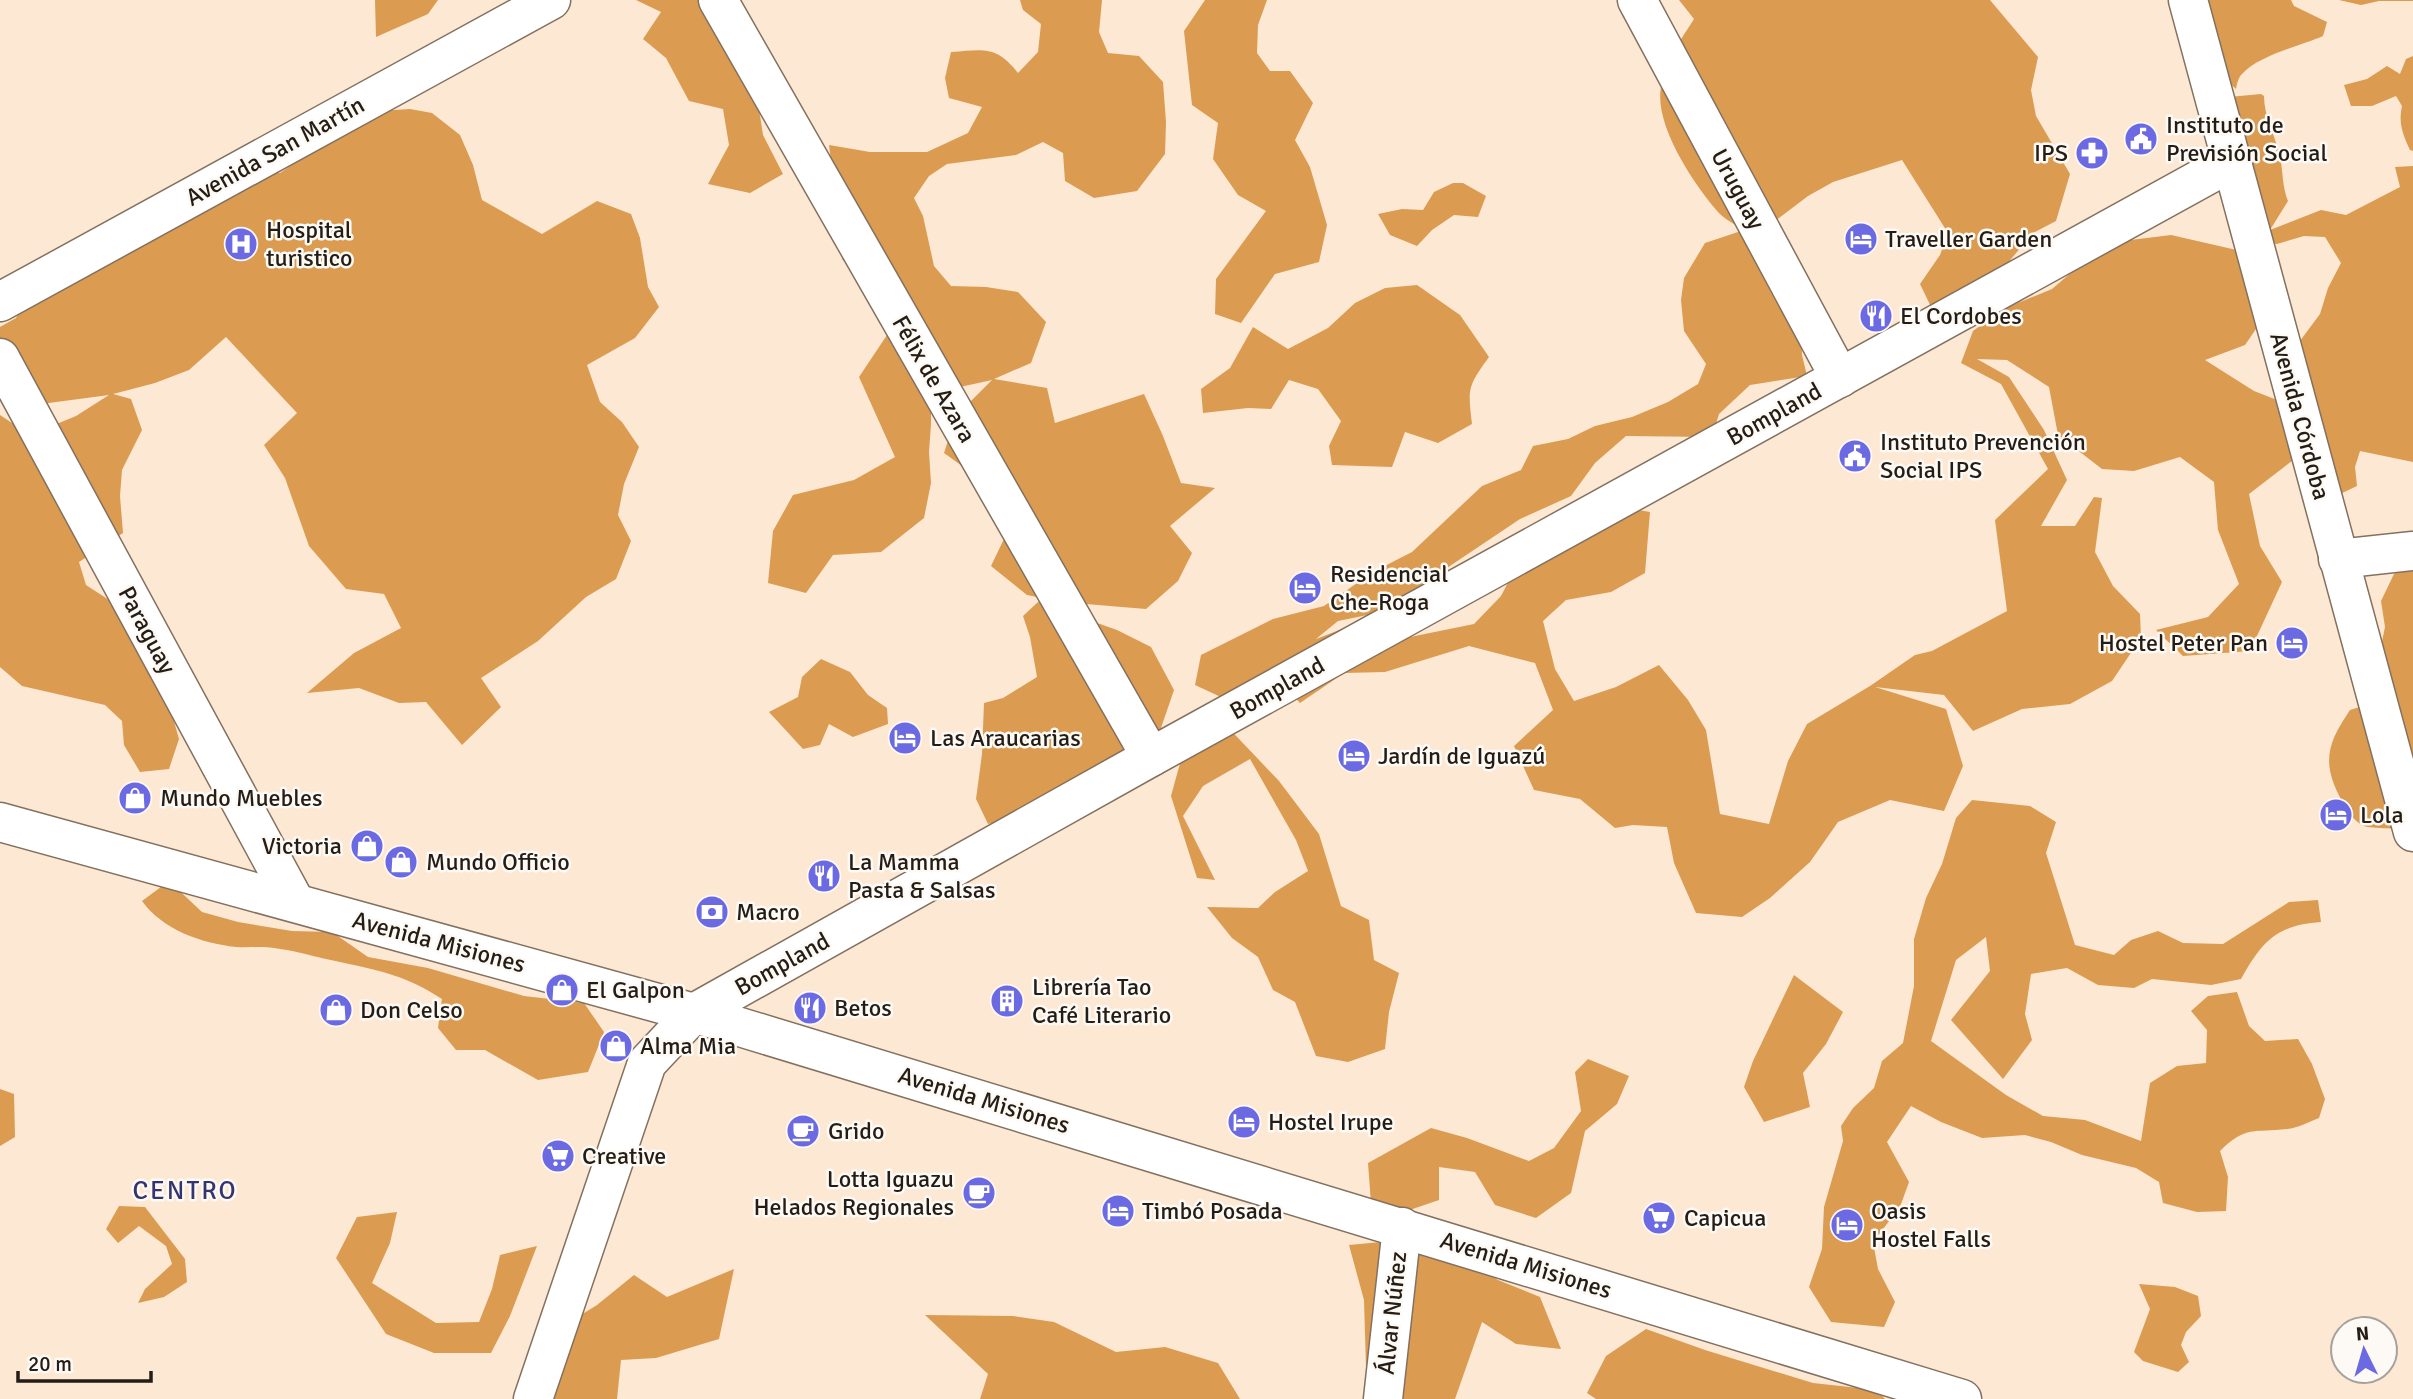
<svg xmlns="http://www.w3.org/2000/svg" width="2413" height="1399" font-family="Signika,sans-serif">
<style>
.forest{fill:#db9b51}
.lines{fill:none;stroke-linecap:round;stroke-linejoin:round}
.minor-casing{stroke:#83715f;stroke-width:41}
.secondary-casing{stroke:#83715f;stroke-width:41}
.minor{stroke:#fff;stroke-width:38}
.secondary{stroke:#fff;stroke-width:38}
.labels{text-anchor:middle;stroke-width:5;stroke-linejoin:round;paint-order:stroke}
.poi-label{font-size:24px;fill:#241d16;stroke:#fdf9f4;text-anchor:start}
.street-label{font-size:24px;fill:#241d16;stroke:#fdf9f4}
.neighbourhood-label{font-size:26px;letter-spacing:2px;fill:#343570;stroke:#fdf9f4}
</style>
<rect width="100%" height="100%" fill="#fde8d3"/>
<g class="forest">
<polygon points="375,0 438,0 428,14 376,37"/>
<polygon points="636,0 718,0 751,57 763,135 783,174 750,193 708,184 729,145 723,109 689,101 666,58 643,39 661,12"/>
<path d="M1020,0h82l-3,32 9,21 31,3 24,26 3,40 -1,32 -28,37 -43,7 -29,-17 -2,-28 -20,-11 -27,13 -69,9 -18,12 -15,22 9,18 11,50 17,20 35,1 32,5 28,30 -15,41 -37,16 53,9 8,35 89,-29 19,42 18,47 34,5 -45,38 22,27 -14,28 -32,28 -84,-7 -35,-7 -36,-29 23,-48 -38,-42 -32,-23 12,-37 36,-36 -32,7 -29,-12v49l-2,28 2,31 -7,35 -43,34 -48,3 -27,38 -38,-10 5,-52 20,-36 61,-15 41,-23 -36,-80 30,-45 -37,-63 -10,-10 2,-38 10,-23 -21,-22 -4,-31 41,7h57l41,-19 14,-26 -33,-9 -4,-20 6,-26c33,-2 45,-7 67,21l20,-21 3,-28 -18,-14z"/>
<polygon points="1205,0 1267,0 1258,25 1257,53 1270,71 1290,71 1313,103 1295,140 1310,167 1327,225 1319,262 1275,274 1241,323 1215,314 1216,279 1266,211 1238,195 1213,159 1218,123 1192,105 1184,31"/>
<path d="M1679,0h311l48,57 -7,33 5,26 34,58 -14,47 -23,12 -27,32 -72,48 -14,-29 20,-29 8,-22 -46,-73 -69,22 -25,14 -37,28 29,82 2,49 5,21 -57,9 -31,29 -7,23 -86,-1 -31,27 -24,33 -51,23 -88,59 -45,33 -49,10 -22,18 44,-17 50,15 64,-13 27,-28 23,-44 86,-47 40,7 -5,61 -34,19 -45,8 -23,21 12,48 19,32 42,-14 43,-22 29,35 18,30 14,84 49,10 19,-63 19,-37 63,-38 45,-31 17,-4 75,-40 -12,-91 53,-51 -47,-85 -40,-21 12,-32 30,-22 49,-20 54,-46 65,-8 70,16 30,56 -26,38 -40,15 49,31 44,17 -1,49 -48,37 11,52 22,36 -32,69 -67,5 -27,-26 52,-13 31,-33 -21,-54 -4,-48 -34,-25 -46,14 -32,-2 -44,-34 -9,-48 -42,-27 -30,-1 32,18 35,53 23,50 -26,46h34l19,-29 8,1 -7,54 18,34 27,28 1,24 -29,43 -42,23 -48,5 -49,22 -29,-36 -69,-8 71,22 17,57 -19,45 -54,-11 -52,22 -28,40 -40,36 -28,19 -46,-4 -22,-50 -7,-36 -34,-2 -18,3 -35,-29 -46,-9 -20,-44 39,-36 -18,-47 -66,-17 -84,26 -41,1 -44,30 -17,-19 11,-28 -27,20 -44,22 -28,-13 6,-30 72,-36 51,-13 49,-34 39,-20 70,-66 39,-16 12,-24 35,-7 27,-13 37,-9 36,-15 30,-18 8,-20 -22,-33 -3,-31 3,-22 21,-35 39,-13c-8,-5 -20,-11 -26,-18 -25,-29 -64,-87 -57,-125 5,-27 19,-46 33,-68z"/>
<path d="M2188,0h103l3,6 33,16 -4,14c-23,10 -64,19 -81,38 -4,4 -5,10 -6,15l-32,-30z"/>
<polygon points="2339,0 2413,0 2413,1 2379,1 2361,5"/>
<path d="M2413,56v95l-3,-1c-7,-15 -12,-27 -8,-44l-6,-10 -24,10h-21l-7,-21 23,-6 20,-13 13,8 6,-15z"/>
<path d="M2261,94l3,2c0,21 11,39 16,60 3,15 2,30 8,45l-18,29 51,-20 25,5 54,-28 -5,-20 18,-1v296l-53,-11 -5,16 2,19 -19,9 -44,-146 26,-35 8,-26 13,-25 -16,-26 -21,-1 -27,8 -23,-2 -25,-145z"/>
<polygon points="410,109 432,113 460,135 473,165 482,200 542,234 597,201 631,214 640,238 648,287 659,307 635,338 587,365 600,402 622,422 639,447 624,484 618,515 631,541 616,579 586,597 538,641 481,678 501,707 462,745 426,702 399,703 359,688 307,693 354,653 401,628 384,594 346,589 309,546 285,478 264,445 297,413 226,337 189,370 155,383 113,394 131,399 142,430 122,470 120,496 123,533 79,562 86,585 106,598 149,633 179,739 169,769 140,772 124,745 122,721 105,705 22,686 0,667 0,415 30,435 76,416 109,395 26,406 0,391 0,327 16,318 51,251 101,247 249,166 280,173 328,140 346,113"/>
<polygon points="1453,183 1463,183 1486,196 1478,217 1454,215 1432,230 1417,246 1390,235 1378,214 1402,209 1423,210 1434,192"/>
<path d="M1417,285l43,30 29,42c-22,30 -21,32 -17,67l-34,19 -33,-11 -13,35 -60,-2 -3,-19 12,-25 -23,-32 -29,-9 -18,29 -23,-1 -45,5 -2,-24 29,-21 23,-41 35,22 40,-21 27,-25 30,-15z"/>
<path d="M2413,560v270c-12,-2 -41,-1 -49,-4 -10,-4 -17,-17 -22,-25 -21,-38 -15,-57 8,-91l19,-6 16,-77 -4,-26 13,-27z"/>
<polygon points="1038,602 1117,630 1151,647 1174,690 1151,757 1088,769 1062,807 988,824 976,799 982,754 984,703 1003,698 1037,677 1030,637 1023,616"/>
<polygon points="821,659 850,672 868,695 887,708 888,724 853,737 829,724 820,745 803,749 769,712 798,697 802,677"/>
<polygon points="1220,719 1279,781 1319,834 1341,906 1369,920 1374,960 1399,973 1389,1012 1385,1049 1348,1062 1316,1056 1295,1002 1273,990 1258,957 1232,938 1207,907 1258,908 1275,892 1308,871 1296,840 1250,759 1203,786 1183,816 1215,880 1197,878 1171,796 1187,738"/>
<path d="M1972,800l58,6 26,16 -10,31 29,92 39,10 17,-15 27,-9 25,12 40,1 66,-42 29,-2 3,22c-45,3 -59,20 -80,57l-30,6 -59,-6 -18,9 -36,-3 -31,-17 -36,6 -6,40 7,26 -29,39 -52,-59 39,-49 -4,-34 -30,23 -25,81 75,54 37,21 42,4 56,21 9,-58 27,-17 29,-3 1,-33 -16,-19 17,-15 29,-4 12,34 16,15 33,-2 14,25 13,35 -6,19c-10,4 -22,10 -32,11 -33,4 -41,-4 -67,22l8,26 -2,34 -29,1 -34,-9 -4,-21 -23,-14 -54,-13 -31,-13 -26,-7 -43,3 -41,-16 -30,-16 -24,36 22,40 -9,25 -27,35 5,27 17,33 -11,25 -53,-5 -22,-35 13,-38 2,-42 19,-66 -2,-15 12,-18 21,-20 8,-27 21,-18 11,-57v-47l12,-41 16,-34 14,-46z"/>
<path d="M169,881l33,31 36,10 54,9 40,1 36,25 60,11 96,28 60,7 20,29 -16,40 -50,8 -53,-30h-29l-18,-22 4,-29c-39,-26 -71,-30 -116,-40 -17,-4 -35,-9 -52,-11 -13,-2 -25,0 -38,-1 -35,-4 -73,-17 -94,-46z"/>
<polygon points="1794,975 1843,1012 1826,1044 1803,1073 1810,1107 1764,1122 1744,1087 1753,1061"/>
<polygon points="1588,1059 1629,1076 1617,1104 1585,1131 1571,1193 1536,1218 1495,1205 1475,1172 1439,1167 1439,1200 1401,1213 1371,1203 1368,1163 1431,1128 1467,1138 1529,1161 1554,1148 1581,1111 1575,1072"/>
<polygon points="0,1089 14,1094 15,1137 0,1146"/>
<polygon points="119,1206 145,1207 185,1259 187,1282 164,1297 138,1303 145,1289 172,1264 166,1246 139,1226 118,1243 106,1229"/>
<polygon points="397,1212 390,1243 372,1283 436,1323 479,1322 492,1289 500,1255 537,1246 510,1316 491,1353 434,1353 386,1334 336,1258 357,1217"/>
<polygon points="1435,1237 1498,1280 1540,1297 1561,1349 1516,1344 1482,1322 1455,1399 1390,1399 1366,1368 1364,1300 1349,1245"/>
<polygon points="734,1269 719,1339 656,1358 621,1360 617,1399 552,1399 563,1326 597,1305 634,1275 667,1297"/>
<polygon points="2139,1284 2175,1287 2198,1296 2201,1316 2186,1332 2181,1345 2189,1362 2178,1372 2143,1361 2134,1352 2150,1309"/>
<polygon points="925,1315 1013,1316 1054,1322 1116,1352 1165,1347 1218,1363 1240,1399 980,1399 988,1374"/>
<polygon points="1646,1329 1705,1350 1813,1383 1877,1390 1885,1399 1596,1399 1587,1393 1606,1356"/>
</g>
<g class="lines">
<defs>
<g id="minor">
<polyline points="718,0 1151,757"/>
<polyline points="1637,0 1840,378"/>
<polyline points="0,358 295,902"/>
<polyline points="2338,559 2413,551"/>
<polyline points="533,1399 647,1063 694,1013 1151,757 2233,161"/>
<polyline points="1383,1399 1402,1227"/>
</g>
<g id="secondary">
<polyline points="2188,0 2413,832"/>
<polyline points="0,302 551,0"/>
<polyline points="0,822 694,1013 1962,1399"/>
</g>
</defs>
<use href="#minor" class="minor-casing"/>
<use href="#secondary" class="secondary-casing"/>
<use href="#minor" class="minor"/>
<use href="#secondary" class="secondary"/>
</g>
<defs>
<symbol id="civic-disc" viewBox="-11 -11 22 22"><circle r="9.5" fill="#6b6ae3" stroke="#fdf9f4"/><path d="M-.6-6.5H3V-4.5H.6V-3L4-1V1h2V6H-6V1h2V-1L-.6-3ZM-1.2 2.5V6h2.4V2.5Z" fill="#fff"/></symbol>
<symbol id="pharmacy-disc" viewBox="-11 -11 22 22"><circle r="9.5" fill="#6b6ae3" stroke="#fdf9f4"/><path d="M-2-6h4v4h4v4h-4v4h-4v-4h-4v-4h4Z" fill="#fff"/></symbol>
<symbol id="hotel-disc" viewBox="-11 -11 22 22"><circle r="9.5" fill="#6b6ae3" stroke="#fdf9f4"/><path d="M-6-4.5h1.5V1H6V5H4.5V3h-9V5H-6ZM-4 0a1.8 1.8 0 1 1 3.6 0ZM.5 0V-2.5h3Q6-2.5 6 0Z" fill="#fff"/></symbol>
<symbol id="hospital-disc" viewBox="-11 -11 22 22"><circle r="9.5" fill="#6b6ae3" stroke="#fdf9f4"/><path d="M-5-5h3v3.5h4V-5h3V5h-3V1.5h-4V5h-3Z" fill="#fff"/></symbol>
<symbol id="restaurant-disc" viewBox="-11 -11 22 22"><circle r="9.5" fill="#6b6ae3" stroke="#fdf9f4"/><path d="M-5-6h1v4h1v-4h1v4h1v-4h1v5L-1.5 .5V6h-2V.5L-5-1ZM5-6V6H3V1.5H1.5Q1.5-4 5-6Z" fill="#fff"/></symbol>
<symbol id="shop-disc" viewBox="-11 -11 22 22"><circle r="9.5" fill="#6b6ae3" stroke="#fdf9f4"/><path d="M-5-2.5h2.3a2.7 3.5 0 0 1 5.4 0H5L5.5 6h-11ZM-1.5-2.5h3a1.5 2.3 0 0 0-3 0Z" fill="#fff"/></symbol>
<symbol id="bank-disc" viewBox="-11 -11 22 22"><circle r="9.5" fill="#6b6ae3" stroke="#fdf9f4"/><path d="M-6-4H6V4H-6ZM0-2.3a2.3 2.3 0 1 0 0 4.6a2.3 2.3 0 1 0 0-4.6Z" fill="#fff"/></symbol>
<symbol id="building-disc" viewBox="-11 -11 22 22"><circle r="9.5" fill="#6b6ae3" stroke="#fdf9f4"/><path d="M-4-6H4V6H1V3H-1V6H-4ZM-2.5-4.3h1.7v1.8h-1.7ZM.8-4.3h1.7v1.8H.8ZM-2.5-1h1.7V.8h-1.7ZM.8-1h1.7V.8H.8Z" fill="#fff"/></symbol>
<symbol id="cafe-disc" viewBox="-11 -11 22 22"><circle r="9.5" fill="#6b6ae3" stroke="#fdf9f4"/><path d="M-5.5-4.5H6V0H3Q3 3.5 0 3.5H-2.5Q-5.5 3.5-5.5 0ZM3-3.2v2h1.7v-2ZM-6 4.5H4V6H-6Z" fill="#fff"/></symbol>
<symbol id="supermarket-disc" viewBox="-11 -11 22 22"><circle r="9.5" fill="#6b6ae3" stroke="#fdf9f4"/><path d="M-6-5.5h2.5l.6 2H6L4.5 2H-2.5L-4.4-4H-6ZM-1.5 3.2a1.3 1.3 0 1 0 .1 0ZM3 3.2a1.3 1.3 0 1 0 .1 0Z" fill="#fff"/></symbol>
</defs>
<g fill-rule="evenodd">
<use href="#civic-disc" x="2122" y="120" width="38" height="38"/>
<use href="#pharmacy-disc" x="2073" y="134" width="38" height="38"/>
<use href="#hotel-disc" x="1842" y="220" width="38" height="38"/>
<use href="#hospital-disc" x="222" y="225" width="38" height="38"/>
<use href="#restaurant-disc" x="1857" y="297" width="38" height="38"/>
<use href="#civic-disc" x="1836" y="437" width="38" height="38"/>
<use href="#hotel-disc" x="1286" y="569" width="38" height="38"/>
<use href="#hotel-disc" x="2273" y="624" width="38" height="38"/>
<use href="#hotel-disc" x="886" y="719" width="38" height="38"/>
<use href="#hotel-disc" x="1335" y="737" width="38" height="38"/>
<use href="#shop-disc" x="116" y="779" width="38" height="38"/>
<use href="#hotel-disc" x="2317" y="796" width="38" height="38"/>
<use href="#shop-disc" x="348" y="827" width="38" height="38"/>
<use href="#shop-disc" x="382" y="843" width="38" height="38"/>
<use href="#restaurant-disc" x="805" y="857" width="38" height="38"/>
<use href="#bank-disc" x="693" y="893" width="38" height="38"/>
<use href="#shop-disc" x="543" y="971" width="38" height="38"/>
<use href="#building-disc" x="988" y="982" width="38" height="38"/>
<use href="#restaurant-disc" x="791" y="989" width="38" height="38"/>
<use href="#shop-disc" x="317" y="991" width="38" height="38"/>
<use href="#shop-disc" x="597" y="1027" width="38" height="38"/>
<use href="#hotel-disc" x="1225" y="1103" width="38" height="38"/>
<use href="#cafe-disc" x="784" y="1112" width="38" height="38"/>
<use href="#supermarket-disc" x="539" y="1137" width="38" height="38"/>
<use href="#cafe-disc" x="960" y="1174" width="38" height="38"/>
<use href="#hotel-disc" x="1099" y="1192" width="38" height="38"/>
<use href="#supermarket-disc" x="1640" y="1199" width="38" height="38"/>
<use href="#hotel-disc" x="1828" y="1206" width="38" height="38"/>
</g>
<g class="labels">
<g class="poi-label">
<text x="2166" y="133">Instituto de<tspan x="2166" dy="28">Previsión Social</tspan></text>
<text x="2068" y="161" text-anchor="end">IPS</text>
<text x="266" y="238">Hospital<tspan x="266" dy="28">turistico</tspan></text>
<text x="1885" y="247">Traveller Garden</text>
<text x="1900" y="324">El Cordobes</text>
<text x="1880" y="450">Instituto Prevención<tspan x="1880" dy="28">Social IPS</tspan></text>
<text x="1330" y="582">Residencial<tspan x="1330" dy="28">Che-Roga</tspan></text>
<text x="2268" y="651" text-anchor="end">Hostel Peter Pan</text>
<text x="930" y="746">Las Araucarias</text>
<text x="1378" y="764">Jardín de Iguazú</text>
<text x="160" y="806">Mundo Muebles</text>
<text x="2360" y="823">Lola</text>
<text x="342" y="854" text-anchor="end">Victoria</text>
<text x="426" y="870">Mundo Officio</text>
<text x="848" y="870">La Mamma<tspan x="848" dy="28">Pasta &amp; Salsas</tspan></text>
<text x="736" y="920">Macro</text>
<text x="1032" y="995">Librería Tao<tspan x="1032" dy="28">Café Literario</tspan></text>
<text x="586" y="998">El Galpon</text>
<text x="834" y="1016">Betos</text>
<text x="360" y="1018">Don Celso</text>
<text x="640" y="1054">Alma Mia</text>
<text x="1268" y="1130">Hostel Irupe</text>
<text x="828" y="1139">Grido</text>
<text x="582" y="1164">Creative</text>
<text x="954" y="1187" text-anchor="end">Lotta Iguazu<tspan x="954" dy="28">Helados Regionales</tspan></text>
<text x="1142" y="1219">Timbó Posada</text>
<text x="1871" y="1219">Oasis<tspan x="1871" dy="28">Hostel Falls</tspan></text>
<text x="1684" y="1226">Capicua</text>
</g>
<g class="street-label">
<text transform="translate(275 151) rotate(-29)" y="8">Avenida San Martín</text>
<text transform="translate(1738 189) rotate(62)" y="8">Uruguay</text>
<text transform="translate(934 379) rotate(60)" y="8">Félix de Azara</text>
<text transform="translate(1774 414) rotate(-29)" y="8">Bompland</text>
<text transform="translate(2300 416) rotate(75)" y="8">Avenida Córdoba</text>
<text transform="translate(147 630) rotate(62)" y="8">Paraguay</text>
<text transform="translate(1277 688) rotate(-29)" y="8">Bompland</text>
<text transform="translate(439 942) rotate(15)" y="8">Avenida Misiones</text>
<text transform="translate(782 964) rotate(-29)" y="8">Bompland</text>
<text transform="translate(984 1100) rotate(17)" y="8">Avenida Misiones</text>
<text transform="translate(1526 1265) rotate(17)" y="8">Avenida Misiones</text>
<text transform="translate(1392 1313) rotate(-84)" y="8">Álvar Núñez</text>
</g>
<g class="neighbourhood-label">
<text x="185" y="1199">CENTRO</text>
</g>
</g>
<g transform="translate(2364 1350) rotate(355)"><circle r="33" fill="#fdf9f4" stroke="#a6a19b" stroke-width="2"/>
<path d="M0-5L12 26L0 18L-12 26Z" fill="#6b6ae3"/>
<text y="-10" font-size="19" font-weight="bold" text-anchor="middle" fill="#241d16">N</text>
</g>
<path d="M18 1371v10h133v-10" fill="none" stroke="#241d16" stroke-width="3.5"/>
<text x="28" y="1371" font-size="21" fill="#241d16" stroke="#fdf9f4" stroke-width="5" paint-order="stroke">20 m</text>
</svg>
